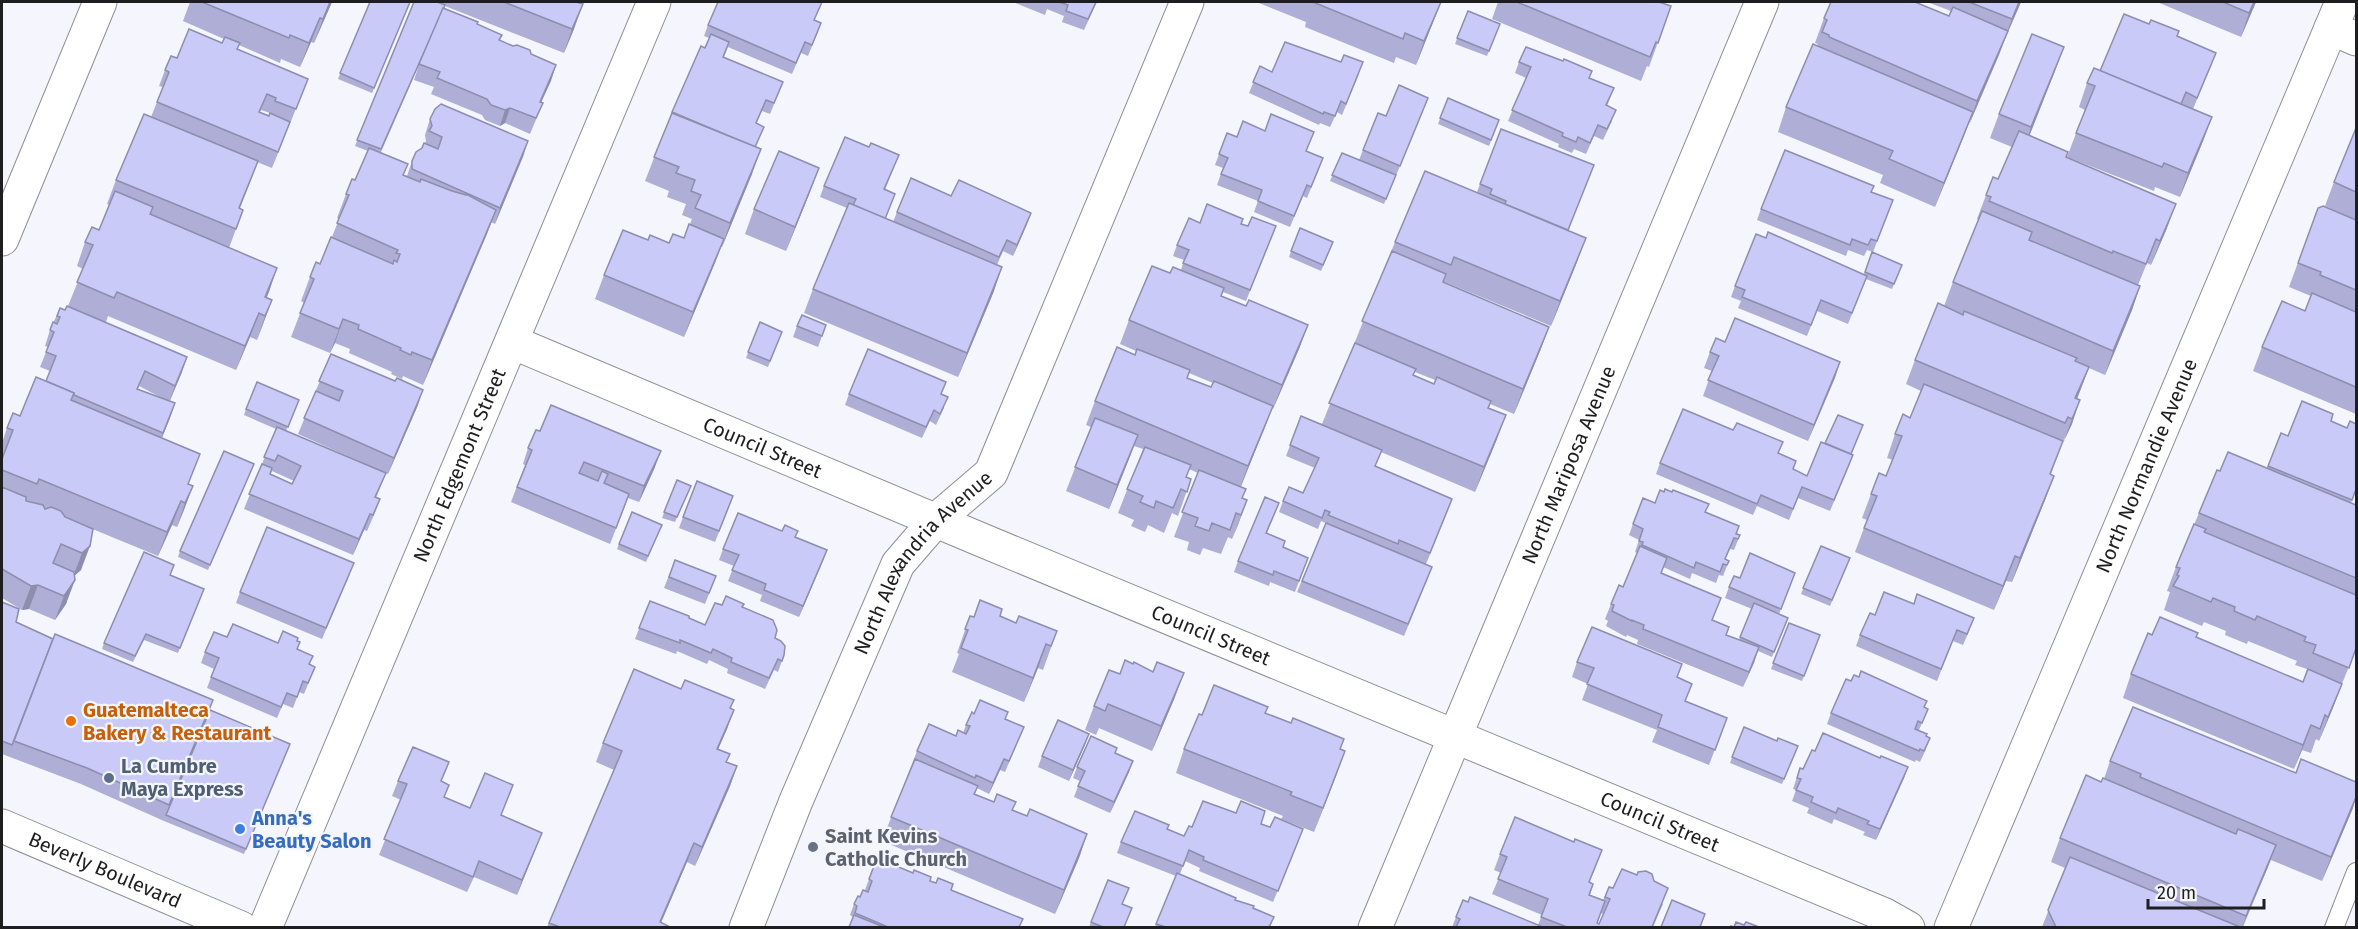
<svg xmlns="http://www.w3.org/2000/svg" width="2358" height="929" font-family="'Fira Sans',sans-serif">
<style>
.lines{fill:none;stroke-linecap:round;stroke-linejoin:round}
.lane-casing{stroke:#8e8e95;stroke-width:20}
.street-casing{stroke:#8e8e95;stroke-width:35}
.secondary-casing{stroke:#8e8e95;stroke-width:35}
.lane{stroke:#fff;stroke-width:18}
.street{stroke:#fff;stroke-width:33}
.secondary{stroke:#fff;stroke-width:33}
.wall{fill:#aeaed6;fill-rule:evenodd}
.shaded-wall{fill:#8d8dae}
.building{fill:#cacaf9;stroke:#8d8dae;stroke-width:1.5}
.food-dot{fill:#e8710a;stroke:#f4f5fd;stroke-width:2}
.service-dot{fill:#5c6f8a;stroke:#f4f5fd;stroke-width:2}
.shop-dot{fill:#3f7fe0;stroke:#f4f5fd;stroke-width:2}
.worship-dot{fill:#6b7280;stroke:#f4f5fd;stroke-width:2}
.labels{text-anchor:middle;stroke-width:4.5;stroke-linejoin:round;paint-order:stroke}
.street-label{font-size:20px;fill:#1e1e21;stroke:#f4f5fd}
.food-label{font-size:20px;font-weight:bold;fill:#c56008;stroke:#f4f5fd;text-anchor:start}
.service-label{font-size:20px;font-weight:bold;fill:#4e5e75;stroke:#f4f5fd;text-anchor:start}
.shop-label{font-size:20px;font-weight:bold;fill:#366cbe;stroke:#f4f5fd;text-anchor:start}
.worship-label{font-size:20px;font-weight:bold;fill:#5b616d;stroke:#f4f5fd;text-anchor:start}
</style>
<rect width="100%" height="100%" fill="#f4f5fd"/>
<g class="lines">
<defs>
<polyline id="lane" points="2334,928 2356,872"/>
<g id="street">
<polyline points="2331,28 2356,39"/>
<polyline points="2,239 100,2"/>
<path id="s1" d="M512,342l465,196 908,377 23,13"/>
<path id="s2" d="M265,928l389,-926"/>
<path id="s3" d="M746,928l50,-127 102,-237 38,-44 55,-47 196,-471"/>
<path id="s4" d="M1375,928l387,-926"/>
</g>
<g id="secondary">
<path id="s5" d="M2,826l239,102"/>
<path id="s6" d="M1951,928l391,-926"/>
</g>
</defs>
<use href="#lane" class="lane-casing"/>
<use href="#street" class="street-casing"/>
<use href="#secondary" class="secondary-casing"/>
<use href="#lane" class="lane"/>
<use href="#street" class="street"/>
<use href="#secondary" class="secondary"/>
</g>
<g class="wall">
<path d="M190,2h142l-18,41 -3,-1 -11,25 -19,-8 -1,4 -41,-18 -2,5 71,29 -36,89 -15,-6 -17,46 3,2 -14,38 37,50 6,2 -15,40 -7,-3 -14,33 -128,-54 -2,6 76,50 -12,29v17l-8,20 27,47 4,1 -16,41 -5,-2 -14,31 -68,-28 -9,42 -7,6 -8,28 -11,16 -26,-11 -7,1 -20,-12v-139l1,-5 -1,-1v-10l5,-15 13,-12 26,-35 4,-10 -10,-4 8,-20 -3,-1 5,-16 10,-22 5,2 3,-4 15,-37 -6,-3 8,-24 14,-12 10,-25 -2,-1 9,-24 35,-63 12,-30 -4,-1 6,-16 12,-12 45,-15 2,-4 -41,-18zM261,110l9,3 -1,3 -9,-4zM139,386l21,11 -22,-8z"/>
<polygon points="370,2 409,2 372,93 338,79"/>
<polygon points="414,2 440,3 440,2 576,2 574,29 564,53 445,6 444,8 477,24 500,41 556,65 541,102 543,103 530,134 505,123 500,126 485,120 482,115 431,94 434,87 414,80 419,65 381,152 404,175 407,176 412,161 425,143 426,141 425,135 430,119 528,141 495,224 491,222 423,385 403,376 402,379 391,374 392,372 349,353 350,349 335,343 330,353 291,337 304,303 301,301 310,277 320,264 332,237 339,219 337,218 346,194 355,180 368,151 355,146"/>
<polygon points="1013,2 1097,2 1084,30 1062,22 1064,16 1047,9 1045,15"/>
<polygon points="1260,2 1441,2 1416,65 1396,57 1394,63 1305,27 1306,22 1259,3"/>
<polygon points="1498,2 1659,2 1671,6 1649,67 1647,66 1641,81 1492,19"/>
<polygon points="1927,2 2021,2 1968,125 1935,207 1880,183 1883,175 1778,132 1786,107 1817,46 1818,44 1815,43 1824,18 1949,16 1951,11"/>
<polygon points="2157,2 2256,2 2241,37"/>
<polygon points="1468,11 1500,24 1487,56 1455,44"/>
<polygon points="815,20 821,23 817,34 808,56 801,53 792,74 728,47 724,57 783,82 770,114 762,111 756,123 756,147 752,174 722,247 721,247 684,337 595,299 604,275 648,240 669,243 684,238 690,224 692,219 682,215 686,204 667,197 669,191 645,181 672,112 709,38 704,36 708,25"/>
<polygon points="2177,36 2212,64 2193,109 2181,104 2212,117 2203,141 2180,197 2155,187 2154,191 2067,157 2085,110 2079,107 2087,83 2100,71"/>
<polygon points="1519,62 1590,78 1614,88 1607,106 1612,121 1603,140 1594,136 1586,154 1574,149 1572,153 1558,147 1559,144 1508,121 1526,78 1515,73"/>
<polygon points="1260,66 1272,72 1359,74 1342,115 1337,112 1330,127 1320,123 1319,125 1249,93"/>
<polygon points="2055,71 2029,135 2066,157 2167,228 2151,265 2147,263 2138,285 2140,286 2132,310 2105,375 2089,368 2077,399 2072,424 2062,443 2051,474 2054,476 2045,500 2012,582 2006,581 1994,610 1855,552 1867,520 1862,518 1871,494 1886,476 1893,460 1887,458 1895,434 1910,418 1921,391 1906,384 1915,360 1944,306 1953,282 1979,220 1977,219 1986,195 1998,179 2012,147 1990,138 1999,114"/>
<polygon points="1448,98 1499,120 1489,146 1438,124"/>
<polygon points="1424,109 1384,204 1330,181 1342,153 1359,160 1363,150 1386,116"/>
<polygon points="2356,128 2356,220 2325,206 2334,182"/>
<path d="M1501,129l68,102 8,31 -26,64 -106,-44v1l104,44 -9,24 -26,63 -24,-10 -1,4 8,31 -22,53 -94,-40 -6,15 73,43 -22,54 2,14 -24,58 -107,-44 29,-69 -5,-2 -3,8 -39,-17 4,-11 20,-8 12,-25 -29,-12 15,-40 21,8 73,-182 82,-50zM1415,372l20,8 -1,4 -21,-9z"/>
<polygon points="1227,133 1237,137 1307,151 1319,169 1307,198 1303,196 1290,227 1254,212 1258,201 1217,185 1223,168 1215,165"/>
<polygon points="869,147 899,155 885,190 886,219 893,222 897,212 951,196 1027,224 1013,256 1003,251 997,265 994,291 958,377 804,313 813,289 847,208 820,197 824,186"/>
<polygon points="810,192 786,251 745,234 754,209"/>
<polygon points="1872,192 1893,200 1873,252 1867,250 1864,256 1848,250 1846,256 1757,220 1761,209"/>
<polygon points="2318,208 2356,220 2356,414 2253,371 2262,347 2305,311 2311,296 2289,287"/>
<path d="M1200,223l41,1 7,2h28l-30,75 -23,-9 -2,4 25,10 62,19 -9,24 -26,60 -1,-1 -31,79 1,12 5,1 -15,39 -4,-2 -7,17 -18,-6 -3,7 -13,-5 2,-8 -15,-5 24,-64 -9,-4 -3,8 5,2 -13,37 -6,-3 -8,20 -16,-8 -3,7 -14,-6 3,-6 -16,-7 25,-64 -9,-3 -25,63 -43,-18 25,-64 -5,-2 9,-24 40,-46 1,-4 -16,-7 9,-24 41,-47 11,-3 3,-10 -11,-4 4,-11zM1189,373l24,10 -2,4 -24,-9z"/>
<polygon points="1300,228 1333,242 1321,271 1289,257"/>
<polygon points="1872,252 1902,265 1892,289 1866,279 1848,324 1817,311 1807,336 1738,308 1741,301 1731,297 1735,286 1864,274"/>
<polygon points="760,322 782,332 768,367 746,358"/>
<polygon points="826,325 818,347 793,337 797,326"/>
<polygon points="1725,342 1840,362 1808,441 1703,396 1712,371 1704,368 1710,352"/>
<polygon points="331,354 418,405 388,474 298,434"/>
<polygon points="849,394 942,394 944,408 936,425 930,421 922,438 845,405"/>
<path d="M299,400l-13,31 100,42 -10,25 4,1 -6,16 -7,16 -3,-1 -11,25 -109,-46 32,-80 -32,-14 2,-6zM272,471l22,10 -2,3 -22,-9z"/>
<polygon points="2331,421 2356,490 2351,503 2356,505 2356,649 2319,741 2316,739 2311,753 2302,750 2294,769 2123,698 2131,674 2152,635 2196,637 2303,682 2307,669 2295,665 2297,661 2248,641 2247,644 2225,635 2226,631 2204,622 2202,626 2164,610 2170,592 2167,591 2176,567 2199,513 2220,471 2267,468 2281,433 2288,436"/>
<polygon points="540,431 655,467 639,502 628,498 610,544 511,502 525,465 523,464 528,448"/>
<polygon points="1778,454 1793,470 1807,476 1851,454 1849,466 1830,511 1798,498 1789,520 1757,506 1753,515 1656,474 1660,463"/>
<polygon points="254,464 208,570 178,557 180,551"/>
<polygon points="677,480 691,486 675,522 662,518"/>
<polygon points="1279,503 1267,533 1283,547 1308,558 1295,592 1270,582 1269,586 1234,572 1238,561"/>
<polygon points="1655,503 1706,512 1740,535 1734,550 1730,549 1725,559 1729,561 1723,576 1719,575 1716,583 1692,573 1690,579 1663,567 1661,573 1713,620 1729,627 1726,636 1739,640 1752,609 1725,598 1729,587 1740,578 1791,584 1779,614 1788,618 1772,657 1758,651 1743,687 1637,644 1638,640 1627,635 1626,637 1606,626 1608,621 1605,619 1611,604 1623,587 1637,553 1635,552 1639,540 1629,535 1633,524"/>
<polygon points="729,507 715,542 679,528 683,517"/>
<polygon points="632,512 662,525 646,562 617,549"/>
<polygon points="796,537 827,550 799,617 760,601 762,595 728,581 734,566 719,560 723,549"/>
<polygon points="1821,546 1850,558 1830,606 1801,594"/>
<polygon points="675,560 716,576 705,604 664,588"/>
<polygon points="350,574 322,639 236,603 240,592"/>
<polygon points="170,575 204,589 178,653 144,640 133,662 102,649 104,643"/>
<polygon points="650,601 705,625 722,605 742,607 775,638 784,655 778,672 774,670 765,689 727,673 728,669 709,660 707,664 677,651 676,654 635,639"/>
<polygon points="2,602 16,622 53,639 213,700 210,710 290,744 244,854 164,821 81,784 2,754"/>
<polygon points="1875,615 1970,629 1963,645 1953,641 1937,681 1856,646 1860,635"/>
<polygon points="970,616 974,617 1000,616 1016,623 1057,631 1043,670 1038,668 1024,702 952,672 959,654 957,653"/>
<polygon points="1789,623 1820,635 1802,681 1771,669"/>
<polygon points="227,637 278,643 297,641 297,649 310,664 315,667 304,694 299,692 293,708 283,704 277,718 207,688 214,669 201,663 205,652"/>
<polygon points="1577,662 1677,678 1686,701 1727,718 1709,765 1652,742 1657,730 1582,700 1588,684 1572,677"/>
<polygon points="681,689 731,708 727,729 718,749 727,762 737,766 730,786 695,866 687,862 661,923 667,927 547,927 614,770 596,762 603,743"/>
<polygon points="1175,697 1152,751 1099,728 1096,735 1085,730 1094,706"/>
<polygon points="1925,708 1928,709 1919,730 1926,736 1926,749 1920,762 1916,760 1915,762 1827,724 1831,713"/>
<polygon points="1266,713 1340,749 1336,776 1314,832 1281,819 1283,816 1176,773 1184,749 1202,715"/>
<polygon points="974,714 1006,719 1024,727 1005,772 1000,770 989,794 977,788 975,794 1027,816 1087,834 1079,858 1055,914 882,841 917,751 963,733 966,725"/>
<polygon points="1744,727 1777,741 1798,746 1782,784 1730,763"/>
<polygon points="1089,734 1069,781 1038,767 1042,756"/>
<polygon points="1815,751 1880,758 1908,767 1904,778 1876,840 1863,835 1865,832 1834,819 1832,824 1807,813 1809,808 1792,801 1796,790 1793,789 1800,768 1803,769"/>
<polygon points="1115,754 1129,772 1110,813 1074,797 1080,781 1073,778 1077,767"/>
<polygon points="2110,761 2353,808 2322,881 2271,860 2243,927 2042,927 2065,868 2051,862 2060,838 2104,779"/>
<polygon points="398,781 441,782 444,797 470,808 513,785 501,815 536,848 517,895 474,877 467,892 379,855 401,800 392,796"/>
<polygon points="1261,824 1299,840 1273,902 1199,871 1200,868 1185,861 1180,874 1235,900 1274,917 1270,927 1155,927 1176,876 1117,853 1121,842 1167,829 1184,836 1192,827"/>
<path d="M1500,854l96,12 -7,17 4,1 -3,11 13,5 6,-13 54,17 -10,23h-201l4,-10 82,8 4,-10 -50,-21 9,-21 -7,-3zM1601,913l2,1 -4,10h-2z"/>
<polygon points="869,879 930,881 951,890 1020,927 849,927 853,917 850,915 854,904 860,897 865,890"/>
<polygon points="1108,880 1122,904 1124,927 1089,927"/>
</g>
<g class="shaded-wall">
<polygon points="330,2 332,2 314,43 323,19"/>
<polygon points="1441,2 1436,15 1416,65 1424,41"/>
<polygon points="2019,2 2021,2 2003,43 2012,19"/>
<polygon points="2254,2 2256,2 2241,37 2249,13"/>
<polygon points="583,4 574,29 564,53 572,29"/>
<polygon points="320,18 311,42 300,67 309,43"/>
<polygon points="2008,31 1999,55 1969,125 1977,101"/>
<polygon points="2064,47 2055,71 2023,152 2031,127"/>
<polygon points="556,65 551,81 534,118 540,102"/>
<polygon points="510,108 505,123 500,126 505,110"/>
<polygon points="1973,112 1964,136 1935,207 1944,183"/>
<polygon points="2212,117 2203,141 2180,197 2188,173"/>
<polygon points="528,141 523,157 495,224 500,208"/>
<polygon points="761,149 752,174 722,247 730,223"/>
<polygon points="258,161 249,185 230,232 239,208"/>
<polygon points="819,168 810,192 786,251 795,227"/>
<polygon points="2176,204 2167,228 2151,265 2160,241"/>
<polygon points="496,210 487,234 423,385 432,360"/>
<polygon points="1031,213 1027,224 1013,256 1017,245"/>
<polygon points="1586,238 1577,262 1551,326 1560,301"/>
<polygon points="724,239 715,263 684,337 693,312"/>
<polygon points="1002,267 994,291 958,377 967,353"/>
<polygon points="277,268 269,292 260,313 265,297"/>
<polygon points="2140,286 2132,310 2105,375 2113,351"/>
<polygon points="272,300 257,340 265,316"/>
<polygon points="259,313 250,337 236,370 245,346"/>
<polygon points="343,319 335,343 330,353 339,329"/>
<polygon points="1308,325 1299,349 1273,409 1282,385"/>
<polygon points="1549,327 1540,351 1514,414 1523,389"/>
<polygon points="187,357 182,372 169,402 175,386"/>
<polygon points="1840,362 1835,378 1808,441 1814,425"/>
<polygon points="2089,367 2080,391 2069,417 2075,398"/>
<polygon points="423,390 418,405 388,474 394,458"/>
<polygon points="2080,400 2072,424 2063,443 2072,419"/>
<polygon points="175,403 170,418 157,449 163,433"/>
<polygon points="1273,406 1264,430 1239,490 1248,466"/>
<polygon points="1506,415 1497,439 1475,492 1484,467"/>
<polygon points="1138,435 1129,459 1109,509 1117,485"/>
<polygon points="661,451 655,467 639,502 644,486"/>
<polygon points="2054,476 2045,500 2012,582 2020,558"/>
<polygon points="193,486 184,510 177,527 185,503"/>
<polygon points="1247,500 1238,525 1232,539 1241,515"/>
<polygon points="181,501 172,525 158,556 167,532"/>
<polygon points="370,514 364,530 353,555 359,539"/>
<polygon points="90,546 81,570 73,577 82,553"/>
<polygon points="827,550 823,561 799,617 803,606"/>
<polygon points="2015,556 2006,581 1994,610 2003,586"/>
<polygon points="75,580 66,604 55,620 64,596"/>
<polygon points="38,585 29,609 22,610 31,586"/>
<polygon points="1046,644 1038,668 1024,702 1033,678"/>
<polygon points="1759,647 1754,663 1743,687"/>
<polygon points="1184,673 1175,697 1152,751 1161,726"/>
<polygon points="2342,684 2333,708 2319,741 2328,717"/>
<polygon points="734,710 727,729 710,768 717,749"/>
<polygon points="2311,725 2302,750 2294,769 2303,745"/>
<polygon points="1089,734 1085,745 1069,781 1073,770"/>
<polygon points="1345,751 1336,776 1314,832 1323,808"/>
<polygon points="1004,759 1000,770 989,794 993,783"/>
<polygon points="1133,761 1129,772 1110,813 1114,802"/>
<polygon points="737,766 730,786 695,866 702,847"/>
<polygon points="1908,767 1904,778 1876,840 1880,829"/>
<polygon points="2356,797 2353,808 2322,881 2331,857"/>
<polygon points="542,833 536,848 517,895 522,880"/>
<polygon points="1087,834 1079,858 1055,914 1064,890"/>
<polygon points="694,843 687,862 659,927 658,927"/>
<polygon points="2276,845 2267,869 2242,927 2246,916"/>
</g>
<g class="building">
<polygon points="202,2 330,2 323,19 320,18 309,43 290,35 289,38"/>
<polygon points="370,2 410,2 374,88 340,73"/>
<polygon points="414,2 437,2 445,5 381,149 357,140"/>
<polygon points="504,2 576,2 583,4 572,29"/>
<polygon points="718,2 822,2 814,20 821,23 812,45 805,42 796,63 708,25"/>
<polygon points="1059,2 1096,2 1088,19 1066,11 1068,5"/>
<polygon points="1313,2 1441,2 1424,41 1405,33 1403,39"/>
<polygon points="1517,2 1659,2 1671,6 1658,43 1656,42 1650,57"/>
<polygon points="1831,2 1915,2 1949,16 1953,7 2008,31 1977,101 1829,37 1829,35 1822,32 1827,20 1824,18"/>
<polygon points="1969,2 2019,2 2012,19"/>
<polygon points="2223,2 2254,2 2249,13"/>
<polygon points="443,8 478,22 477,24 502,35 499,40 513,46 517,45 530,50 531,54 556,65 540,102 543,103 536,118 510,108 505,110 491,105 487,99 437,78 440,72 419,64"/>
<polygon points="1468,11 1500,24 1489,51 1457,38"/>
<polygon points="2124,14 2149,24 2151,20 2179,31 2177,36 2216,53 2197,98 2186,92 2181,104 2100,71"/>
<polygon points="189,29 222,43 225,37 240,43 237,49 308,79 296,109 275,101 276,98 267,94 259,112 269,116 270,113 290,122 278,152 157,102 169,72 165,70 171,56 177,58"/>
<polygon points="711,34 729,42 723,57 783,82 774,103 766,100 756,123 764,127 755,147 672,112 701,46 705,48"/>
<polygon points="2032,34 2064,47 2031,127 1999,114"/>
<polygon points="1285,42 1341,62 1344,55 1363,62 1346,104 1341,101 1335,116 1324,112 1323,114 1253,82 1260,66 1272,72"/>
<polygon points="1813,44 1973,112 1944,183 1889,159 1893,151 1786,107"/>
<polygon points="1526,47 1563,61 1564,59 1592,71 1589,78 1614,88 1606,105 1616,110 1607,129 1598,125 1590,143 1578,137 1576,142 1562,136 1563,133 1512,110 1531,67 1519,62"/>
<polygon points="2094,68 2212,117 2188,173 2164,163 2162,167 2076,133 2095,86 2087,83"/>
<polygon points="1399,85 1428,98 1400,166 1363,150 1378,113 1386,116"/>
<polygon points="1448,98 1499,120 1491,140 1440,118"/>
<polygon points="441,104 528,141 500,208 412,169 412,161 416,152 422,148 424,143 438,149 442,137 429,131 432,126 430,119 435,109"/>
<polygon points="672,113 761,149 730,223 695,208 701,195 691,191 695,180 676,173 679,167 654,157"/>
<polygon points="144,114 258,161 239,208 243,210 236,229 116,180"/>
<polygon points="1271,114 1314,132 1306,151 1323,158 1311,187 1307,185 1294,216 1258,201 1262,190 1221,174 1228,158 1219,154 1227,133 1237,137 1243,121 1265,131"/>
<polygon points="2356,128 2356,192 2334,182"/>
<polygon points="1501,129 1594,165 1568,230 1505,204 1506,201 1490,194 1492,189 1480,184"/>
<polygon points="2019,131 2068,152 2066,157 2176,204 2160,241 2156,239 2146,264 2113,251 2112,253 1989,201 1991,197 1986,195 1993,177 1998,179"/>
<polygon points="845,137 869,147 871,143 899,155 884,189 895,194 885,219 853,205 856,199 824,186"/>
<polygon points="369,148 408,164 403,175 420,182 421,179 452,191 466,195 466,194 496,210 432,360 412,352 411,355 400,350 401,348 358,329 359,325 343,319 339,329 300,313 314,279 310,277 316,262 320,264 331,237 393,264 394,260 397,262 400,254 396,253 398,250 337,223 349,195 346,194 352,179 355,180"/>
<polygon points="1785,150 1874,186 1871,192 1893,200 1877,241 1871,239 1868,245 1852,239 1850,245 1761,209"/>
<polygon points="779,151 819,168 795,227 754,209"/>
<polygon points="1342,153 1396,175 1386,199 1332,175"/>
<polygon points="1425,171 1586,238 1560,301 1454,257 1451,265 1395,242"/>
<polygon points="911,178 951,196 959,180 1031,213 1017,245 1007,240 999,257 897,212"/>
<polygon points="115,191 153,207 150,214 277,268 265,297 272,300 265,316 259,313 245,346 117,292 114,298 77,282 93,245 85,242 92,227 99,230"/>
<polygon points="849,203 1002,267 967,353 813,289"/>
<polygon points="1207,204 1243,219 1241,224 1248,226 1252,217 1276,226 1250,290 1183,263 1189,250 1177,245 1189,218 1200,223"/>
<polygon points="2323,206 2356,220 2356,290 2320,275 2321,272 2298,263 2318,208"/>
<polygon points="1982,211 2032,232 2029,240 2140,286 2113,351 1953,282"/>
<polygon points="689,224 724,239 693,312 604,275 623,230 648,240 650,235 669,243 673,234 684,238"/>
<polygon points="1300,228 1333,242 1323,265 1291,251"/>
<polygon points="1768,232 1867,276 1852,313 1821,300 1811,325 1742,297 1745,290 1735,286 1756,234 1766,238"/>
<polygon points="1392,251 1446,274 1443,282 1549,327 1523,389 1362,321"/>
<polygon points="1872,252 1902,265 1894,284 1865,272"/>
<polygon points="1152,266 1170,273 1173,267 1224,288 1221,296 1246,306 1249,300 1308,325 1282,385 1129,320"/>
<polygon points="2312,293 2356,312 2356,387 2262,347 2282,301 2305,311"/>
<polygon points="1938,303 1963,315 1964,311 2077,358 2075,361 2089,367 2075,398 2080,400 2072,419 2068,417 2065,423 1915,360"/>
<polygon points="67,306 187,357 175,386 145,371 137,389 175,403 163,433 74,395 74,393 46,381 56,356 46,352 54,332 50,330 53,322 57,324 60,317 57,316 60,308 65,310"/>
<polygon points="802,315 826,325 822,336 797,326"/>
<polygon points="1735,318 1840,362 1814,425 1708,380 1719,356 1710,352 1716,338 1725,342"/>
<polygon points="760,322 782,332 770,361 748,352"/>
<polygon points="1355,343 1416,369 1413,375 1434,384 1437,377 1491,401 1488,408 1506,415 1484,467 1329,403"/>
<polygon points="1117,347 1135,355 1137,349 1190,370 1187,378 1211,387 1214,381 1273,406 1248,466 1095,401"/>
<polygon points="868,349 946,382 941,394 948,397 940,414 934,410 926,427 849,394"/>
<polygon points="331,354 395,381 397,378 423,390 394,458 304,418 316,391 339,401 343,391 319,381"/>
<polygon points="36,377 74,393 71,400 200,454 188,484 193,486 185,503 181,501 167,532 39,479 37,484 2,470 2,459 13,430 7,428 13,413 20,416"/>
<polygon points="257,382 299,400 288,427 246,409"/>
<polygon points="1924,384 2063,441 2050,474 2054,476 2020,558 2015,556 2003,586 1864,528 1877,496 1871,494 1879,473 1886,476 1902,436 1895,434 1903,414 1910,418"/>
<polygon points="2302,401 2333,414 2331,421 2347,428 2350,421 2356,424 2356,489 2352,500 2268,466 2281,433 2288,436"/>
<polygon points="551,405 661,451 644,486 584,462 579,473 598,481 602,471 608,474 604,483 629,494 616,528 517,487 532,450 528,448 536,430 540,431"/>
<polygon points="1683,409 1733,430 1737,423 1783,442 1778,453 1796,461 1793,469 1807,476 1821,442 1853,455 1834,500 1802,487 1793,509 1761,495 1757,504 1660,463"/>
<polygon points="1838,415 1863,425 1851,454 1825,443"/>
<polygon points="1301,416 1382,450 1375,466 1452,499 1430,553 1399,540 1398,544 1328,515 1330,512 1325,510 1322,518 1283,501 1289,487 1303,493 1319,458 1290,445"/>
<polygon points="1095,418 1138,435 1117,485 1075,467"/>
<polygon points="277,427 386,473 375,497 380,499 373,515 370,514 359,539 249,494 262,464 272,468 270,474 292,484 301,466 278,455 275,461 264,457"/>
<polygon points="1145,447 1191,465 1186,477 1191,479 1187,492 1181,489 1173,508 1156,501 1154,508 1140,502 1143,496 1127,489"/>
<polygon points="224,451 254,464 210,565 180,551"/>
<polygon points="2228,452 2356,505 2356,578 2199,513 2217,470 2220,471"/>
<polygon points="1199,470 1246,489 1242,498 1247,500 1241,515 1236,513 1230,530 1212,523 1209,531 1195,526 1198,518 1182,512"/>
<polygon points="677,480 691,486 677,517 664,512"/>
<polygon points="697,481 733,496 719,531 683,517"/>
<polygon points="2,487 26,497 26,501 43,505 45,509 51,507 61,511 65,517 93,529 90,546 82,553 61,544 53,563 74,572 75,580 64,596 38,585 31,586 2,569"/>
<polygon points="1665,489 1672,492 1673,490 1709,504 1705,512 1739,526 1736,534 1740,535 1738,539 1734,538 1725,559 1729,561 1727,565 1723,564 1720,572 1696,562 1694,568 1642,545 1643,542 1639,541 1643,529 1633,524 1643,498 1655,503 1660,490 1664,492"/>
<polygon points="1265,497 1279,503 1266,533 1285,541 1283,547 1308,558 1299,581 1274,571 1273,575 1238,561"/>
<polygon points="632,512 662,525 648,556 619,544"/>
<polygon points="738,513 782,531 785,525 798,531 795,537 827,550 803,606 764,590 766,584 732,570 739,555 723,549"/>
<polygon points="1326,523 1432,567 1408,624 1302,581"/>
<polygon points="2194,524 2206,529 2204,532 2356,595 2356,648 2349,668 2313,653 2316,645 2304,641 2306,637 2257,616 2255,620 2234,611 2235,607 2213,598 2211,602 2173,586 2179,576 2177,575 2180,568 2176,567"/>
<polygon points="267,527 354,563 326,628 240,592"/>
<polygon points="1640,546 1667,558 1661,573 1721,598 1712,620 1729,627 1726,635 1759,647 1749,672 1643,629 1644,625 1632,620 1632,621 1612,611 1614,605 1611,604 1619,585 1623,587"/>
<polygon points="1821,546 1850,558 1832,600 1803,588"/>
<polygon points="144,552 174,565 170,575 204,589 180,648 146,634 135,656 104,643"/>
<polygon points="1750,553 1795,573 1781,609 1729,587 1734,576 1740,578"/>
<polygon points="675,560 716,576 709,593 669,577"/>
<polygon points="1884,592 1914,604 1917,594 1974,618 1967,634 1957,630 1941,669 1860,635 1870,613 1875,615"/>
<polygon points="726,596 744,604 742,607 773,620 777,630 775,638 781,641 785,646 784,655 782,661 778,659 769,678 731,662 732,658 713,649 711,653 680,640 680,643 639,628 650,601 689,616 689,618 705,625 715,603 722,605"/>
<polygon points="980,600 1002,609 1000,616 1016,623 1019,616 1057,631 1051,646 1046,644 1033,678 961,648 968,630 965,629 970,616 974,617"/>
<polygon points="2,602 19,609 16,622 53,639 12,745 2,741"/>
<polygon points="1754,603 1788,618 1774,652 1740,637"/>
<polygon points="2160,617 2198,633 2196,637 2303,682 2308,669 2342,684 2328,717 2325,715 2320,729 2311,725 2303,745 2131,674 2148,633 2152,635"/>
<polygon points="1789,623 1820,635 1804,676 1773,663"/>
<polygon points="233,624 278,643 283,631 298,638 297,641 300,642 297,649 313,656 309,664 315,667 308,683 303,681 297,697 287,693 281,707 211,677 219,658 205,652 214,632 227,637"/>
<polygon points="1592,627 1682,664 1677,677 1692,684 1685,701 1727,718 1715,750 1658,727 1662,715 1587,684 1594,668 1577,662"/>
<polygon points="55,634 213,700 169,805 87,768 14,741"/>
<polygon points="1125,660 1133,664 1134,662 1153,672 1157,662 1184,673 1161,726 1108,704 1105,711 1094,706 1109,670 1120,674"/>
<polygon points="634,669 681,689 685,680 734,700 730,708 734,710 717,749 730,754 726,762 737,766 702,847 694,843 660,922 668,926 667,927 560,927 549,923 622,751 603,743"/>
<polygon points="1861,671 1927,701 1924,707 1928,709 1922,723 1918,721 1915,729 1927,734 1926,736 1930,738 1924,751 1920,749 1919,751 1831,713 1846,679 1851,681 1854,675 1859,677"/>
<polygon points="1214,685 1268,707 1265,713 1291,723 1293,718 1344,739 1340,749 1345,751 1323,808 1290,795 1292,792 1184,749 1199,714 1202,715"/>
<polygon points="980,700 1008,712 1005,719 1024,727 1009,761 1004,759 993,783 976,775 975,778 917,751 929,724 956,736 958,730 966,734 970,726 966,725 972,712 974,714"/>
<polygon points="2133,707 2296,773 2301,759 2356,782 2356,797 2331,857 2140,777 2141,774 2110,761"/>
<polygon points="210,710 290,744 246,849 166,815"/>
<polygon points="1058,720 1089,734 1073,770 1042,756"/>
<polygon points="1744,727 1777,741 1778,738 1798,746 1784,779 1732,757"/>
<polygon points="1823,733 1880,758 1881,756 1908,767 1880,829 1867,824 1869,821 1838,808 1836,813 1811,802 1813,797 1796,790 1801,779 1797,778 1800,768 1803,769 1812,750 1815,751"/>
<polygon points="1091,736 1117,748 1115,753 1133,761 1114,802 1078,786 1085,771 1077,767"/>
<polygon points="413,747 449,762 441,781 449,785 444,797 470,808 485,773 513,785 501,815 542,833 522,880 479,861 473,877 384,839 407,784 398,781"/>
<polygon points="915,759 978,786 974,794 994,802 997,794 1016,802 1012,810 1027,816 1030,809 1087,834 1064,890 891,817"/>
<polygon points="2086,775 2101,782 2103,778 2236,834 2238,829 2276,845 2246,916 2060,838"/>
<polygon points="1203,801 1236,813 1241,801 1265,811 1261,824 1270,827 1275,817 1303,829 1278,891 1203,860 1204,857 1189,850 1183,866 1121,842 1135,811 1169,825 1167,829 1184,836 1189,826 1192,827"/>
<polygon points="1515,817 1574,842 1575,839 1602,850 1589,882 1593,884 1589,895 1605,901 1597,923 1599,924 1610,899 1605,897 1609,887 1613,888 1622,869 1637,875 1638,872 1646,871 1652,874 1654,881 1668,888 1652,927 1567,927 1541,917 1548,899 1498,879 1507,857 1500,854"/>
<polygon points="2070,857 2240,927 2056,927 2048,910"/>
<polygon points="877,858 913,873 914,870 931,877 930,881 936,883 938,878 953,884 951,890 1023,919 1019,927 888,927 855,913 857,906 854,904 858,896 860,897 863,890 868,892 872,881 869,879"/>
<polygon points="1177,873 1236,898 1235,900 1254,906 1253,908 1274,917 1269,927 1166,927 1156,924"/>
<polygon points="1108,880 1129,888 1122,904 1132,908 1124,927 1103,927 1091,922"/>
<polygon points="1470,897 1543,927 1456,927 1460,919 1456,917 1463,900 1468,902"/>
<polygon points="1672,900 1705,914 1700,927 1661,927"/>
<polygon points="854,915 884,927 849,927"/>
<polygon points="1736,922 1744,925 1746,922 1759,927 1731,927 1731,926 1734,927"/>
</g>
<circle class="food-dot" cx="71" cy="721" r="6"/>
<circle class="service-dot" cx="109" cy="778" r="6"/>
<circle class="shop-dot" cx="240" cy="829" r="6"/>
<circle class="worship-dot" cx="813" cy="847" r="6"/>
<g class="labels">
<g class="street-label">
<text dy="7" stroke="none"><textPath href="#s1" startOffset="272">Council Street</textPath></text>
<text dy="7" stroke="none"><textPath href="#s2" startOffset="502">North Edgemont Street</textPath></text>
<text dy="7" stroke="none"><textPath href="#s4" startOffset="502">North Mariposa Avenue</textPath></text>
<text dy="7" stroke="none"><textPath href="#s6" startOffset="502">North Normandie Avenue</textPath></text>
<text dy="7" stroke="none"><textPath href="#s3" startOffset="410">North Alexandria Avenue</textPath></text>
<text dy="7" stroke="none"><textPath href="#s1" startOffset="758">Council Street</textPath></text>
<text dy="7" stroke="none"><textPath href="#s1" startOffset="1244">Council Street</textPath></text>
<text dy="7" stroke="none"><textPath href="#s5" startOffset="112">Beverly Boulevard</textPath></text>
</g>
<g class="food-label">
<text x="83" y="717">Guatemalteca<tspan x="83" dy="23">Bakery &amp; Restaurant</tspan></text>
</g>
<g class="service-label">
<text x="121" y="773">La Cumbre<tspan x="121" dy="23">Maya Express</tspan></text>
</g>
<g class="shop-label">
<text x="252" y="825">Anna's<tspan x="252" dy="23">Beauty Salon</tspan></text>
</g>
<g class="worship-label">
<text x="825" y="843">Saint Kevins<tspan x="825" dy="23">Catholic Church</tspan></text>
</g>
</g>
<rect width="2358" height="929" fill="none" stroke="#1e1e21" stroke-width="6"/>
<path d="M2148 899v9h116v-9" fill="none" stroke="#1e1e21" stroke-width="3"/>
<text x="2157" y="899" font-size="18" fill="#1e1e21" stroke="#f4f5fd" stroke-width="4.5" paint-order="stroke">20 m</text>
</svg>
